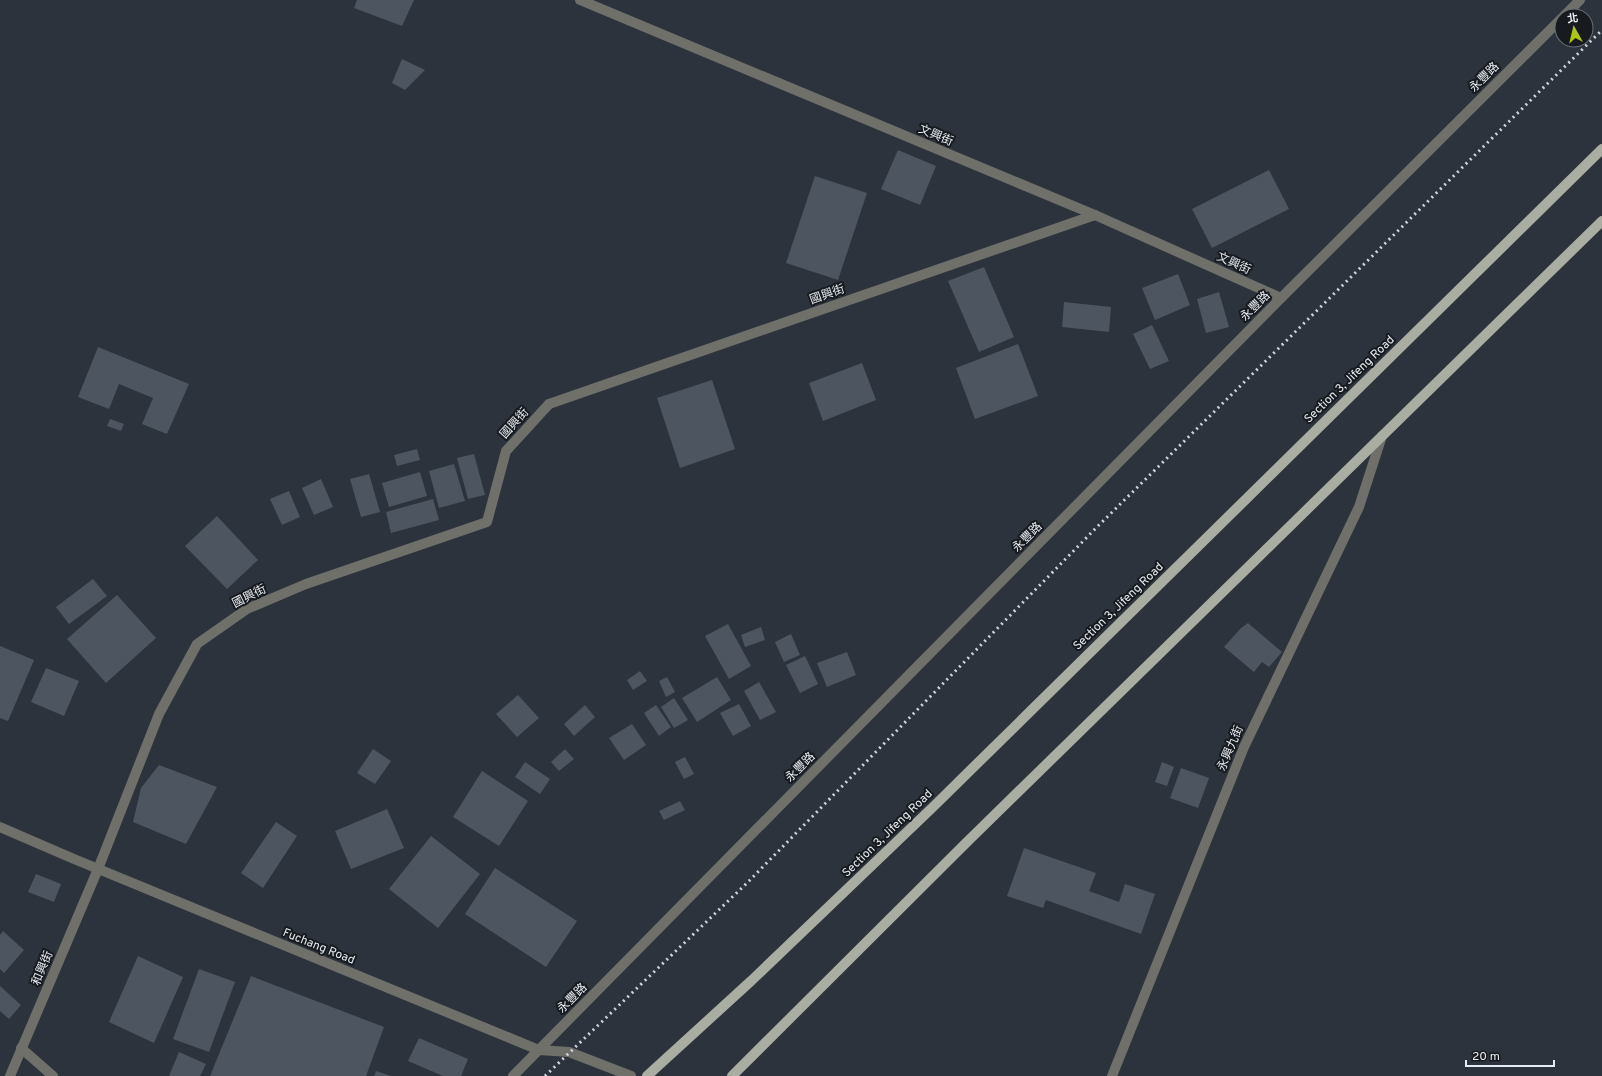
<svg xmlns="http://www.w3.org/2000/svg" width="1602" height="1076" font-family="Overpass,'Noto Sans TC',sans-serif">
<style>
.building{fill:#4d5560}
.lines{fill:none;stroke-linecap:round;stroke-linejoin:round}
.service{stroke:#6f706a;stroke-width:10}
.minor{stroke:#6f706a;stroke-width:10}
.tertiary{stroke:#6f706a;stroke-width:10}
.primary{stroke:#aaada1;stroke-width:10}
.rail{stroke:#cfd5dc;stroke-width:3;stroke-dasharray:2 4;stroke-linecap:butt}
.labels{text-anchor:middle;stroke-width:4;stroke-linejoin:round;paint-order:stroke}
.street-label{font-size:12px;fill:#e7ecf3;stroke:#171b1f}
</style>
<rect width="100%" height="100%" fill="#2c333d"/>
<g class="building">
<polygon points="357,0 414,0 402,26 354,8"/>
<polygon points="402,59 425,70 405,90 392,83"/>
<polygon points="898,150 936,166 920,205 881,189"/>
<polygon points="1269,170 1289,209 1212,248 1192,209"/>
<polygon points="815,176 867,193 838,280 786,263"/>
<polygon points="984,267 1014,337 979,352 948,281"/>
<polygon points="1178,274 1190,305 1155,320 1142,288"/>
<polygon points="1219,292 1229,327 1206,333 1197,299"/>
<polygon points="1064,302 1111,307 1109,332 1062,327"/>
<polygon points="1152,325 1169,361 1150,369 1133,334"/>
<polygon points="1018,344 1038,396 975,419 956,368"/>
<polygon points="98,347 189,384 167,434 142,424 153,398 119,384 109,409 78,397"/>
<polygon points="862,363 876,400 823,421 809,383"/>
<polygon points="712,380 735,449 680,468 657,398"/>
<polygon points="110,419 124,424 121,431 107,426"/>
<polygon points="417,449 420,460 397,466 394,455"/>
<polygon points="474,454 485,495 468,499 457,458"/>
<polygon points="454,464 465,501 439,508 429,471"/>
<polygon points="420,472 427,496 389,507 382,483"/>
<polygon points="369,474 380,512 361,517 350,479"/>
<polygon points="321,479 333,507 314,515 302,488"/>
<polygon points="289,491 300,517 282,525 270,499"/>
<polygon points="433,499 439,520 391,533 386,512"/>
<polygon points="217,516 258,560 227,589 185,546"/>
<polygon points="93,579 107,596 69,624 56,607"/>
<polygon points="117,595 156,638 106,683 67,639"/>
<polygon points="1248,623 1282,652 1269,667 1262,662 1254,672 1224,647 1241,628"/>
<polygon points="728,624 751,666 729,679 705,636"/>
<polygon points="761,627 765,640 745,647 741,635"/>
<polygon points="791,634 800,655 784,662 775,642"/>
<polygon points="0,646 34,660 8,721 0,718"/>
<polygon points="847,652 856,675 827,687 817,663"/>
<polygon points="805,656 818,684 800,693 786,665"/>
<polygon points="46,668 79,681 64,716 31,702"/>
<polygon points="640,671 647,681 633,690 627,680"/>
<polygon points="667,677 675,692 666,697 659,681"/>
<polygon points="717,677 731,700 697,722 682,698"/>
<polygon points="759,682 776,712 760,720 744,691"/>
<polygon points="518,695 539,718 517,737 496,714"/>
<polygon points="674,698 688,720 674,728 661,707"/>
<polygon points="739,704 751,726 733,736 720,713"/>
<polygon points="585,705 595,717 574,736 564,724"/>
<polygon points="656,705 671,727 659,736 644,713"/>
<polygon points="632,724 646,745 624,760 609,738"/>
<polygon points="373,749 391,761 375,784 357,773"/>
<polygon points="565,749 574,759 559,771 551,762"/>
<polygon points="685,757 694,774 684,779 675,762"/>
<polygon points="525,762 550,779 540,794 515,777"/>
<polygon points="1162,762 1174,767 1167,786 1155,782"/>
<polygon points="159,765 217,787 186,844 133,822 141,788"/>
<polygon points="1181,768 1209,778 1198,808 1170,798"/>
<polygon points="482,771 528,801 499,846 453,817"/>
<polygon points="680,801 685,810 664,820 659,811"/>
<polygon points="387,809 404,848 351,869 335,831"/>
<polygon points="276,822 297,836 263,888 241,873"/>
<polygon points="431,836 480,874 438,928 389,889"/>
<polygon points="1024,848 1096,873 1089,891 1119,902 1125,884 1155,894 1141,934 1046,900 1043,908 1007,896"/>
<polygon points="495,868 577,921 546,967 465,914"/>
<polygon points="36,874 61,884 54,902 28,892"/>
<polygon points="3,931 24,950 4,973 0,969 0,935"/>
<polygon points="138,956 183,977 154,1043 109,1022"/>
<polygon points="199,969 235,982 209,1052 173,1039"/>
<polygon points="251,976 384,1027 366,1076 210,1076"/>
<polygon points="0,986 21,1005 9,1019 0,1011"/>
<polygon points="419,1038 468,1059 461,1076 443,1076 408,1061"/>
<polygon points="179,1052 206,1064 200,1076 169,1076"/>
<polygon points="376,1071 391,1076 374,1076"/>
</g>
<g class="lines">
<polyline class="service" points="98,869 159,714 197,644 247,609 306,584 487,522 506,451 549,404"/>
<g class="minor">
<polyline points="580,0 1095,215 1281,298"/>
<polyline points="1564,16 1580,0"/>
<polyline points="549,404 1095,215"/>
<polyline points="21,1048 53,1076"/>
<polyline points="10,1076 98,869"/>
<polyline points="513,1076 1281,298 1562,18"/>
<polyline points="1112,1076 1244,747 1359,507 1382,436"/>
</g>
<polyline class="tertiary" points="0,827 74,859 539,1050 569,1052 631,1076"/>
<g class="primary">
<polyline points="647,1076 751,981 933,807 1602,149"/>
<polyline points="732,1076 968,841 1602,221"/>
</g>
<polyline class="rail" points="545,1076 747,883 1097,527 1602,30"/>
</g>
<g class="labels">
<g class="street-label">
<text transform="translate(1484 77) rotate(-45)" y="4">永豐路</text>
<text transform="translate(936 135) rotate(23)" y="4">文興街</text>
<text transform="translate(1234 263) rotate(24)" y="4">文興街</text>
<text transform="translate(827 294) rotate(-19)" y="4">國興街</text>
<text transform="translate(1255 306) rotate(-45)" y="4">永豐路</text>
<text transform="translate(1349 379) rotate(-44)" y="4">Section 3, Jifeng Road</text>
<text transform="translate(514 423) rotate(-48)" y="4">國興街</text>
<text transform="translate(1027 537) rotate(-45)" y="4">永豐路</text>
<text transform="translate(249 596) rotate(-27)" y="4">國興街</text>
<text transform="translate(1118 606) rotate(-44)" y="4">Section 3, Jifeng Road</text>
<text transform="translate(1230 748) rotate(-67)" y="4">永興九街</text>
<text transform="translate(800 767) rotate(-45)" y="4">永豐路</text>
<text transform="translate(887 833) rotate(-44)" y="4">Section 3, Jifeng Road</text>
<text transform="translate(319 946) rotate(22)" y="4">Fuchang Road</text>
<text transform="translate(42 968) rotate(-67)" y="4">和興街</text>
<text transform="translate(572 998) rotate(-45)" y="4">永豐路</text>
</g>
</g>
<g transform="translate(1574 28) rotate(352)"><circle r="19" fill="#171b1f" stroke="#6a6f74"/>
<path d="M0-3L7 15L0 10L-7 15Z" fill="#adc610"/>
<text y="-6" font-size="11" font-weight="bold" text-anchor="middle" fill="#e7ecf3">北</text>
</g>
<path d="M1466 1060v6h88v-6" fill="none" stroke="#e7ecf3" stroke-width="2"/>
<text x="1472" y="1060" font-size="12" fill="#e7ecf3" stroke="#171b1f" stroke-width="3" paint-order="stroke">20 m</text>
</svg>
